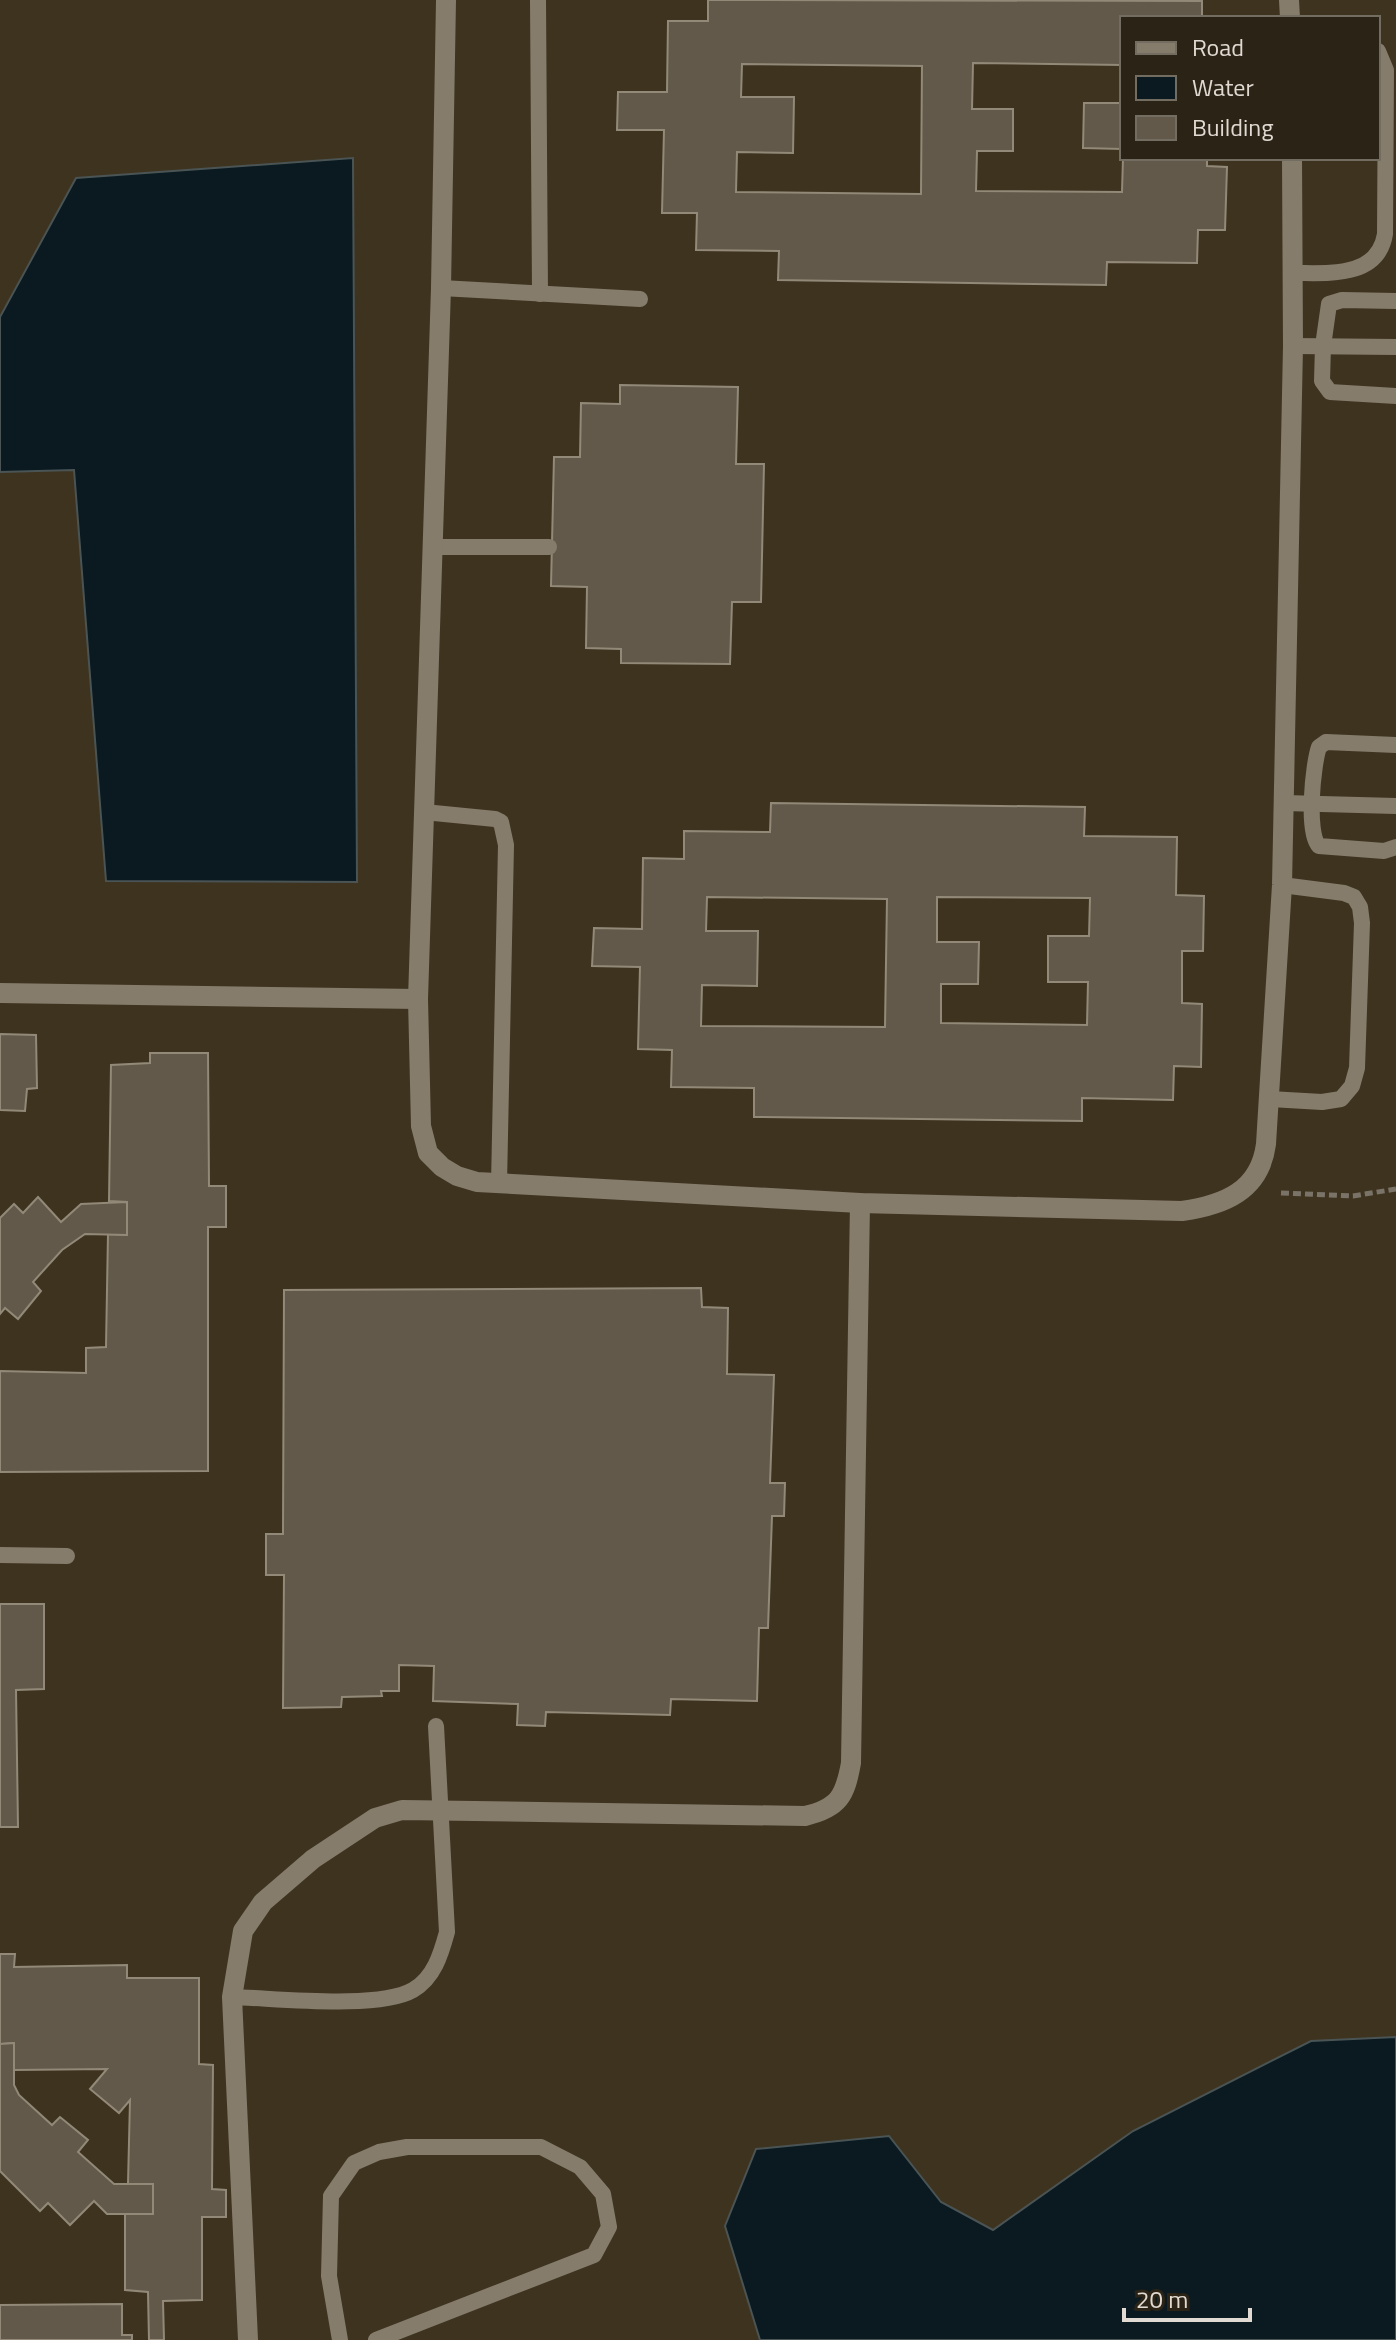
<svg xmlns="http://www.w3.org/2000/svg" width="1396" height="2340" font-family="'Titillium Web',sans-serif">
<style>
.built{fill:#3e331f;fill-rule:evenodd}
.water{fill:#0a1a20;stroke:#4a5455;stroke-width:2}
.building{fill:#62594a;stroke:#928978;stroke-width:2;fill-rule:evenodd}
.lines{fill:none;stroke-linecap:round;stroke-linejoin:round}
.path{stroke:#7a7368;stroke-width:5;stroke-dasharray:8 4;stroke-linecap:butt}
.lane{stroke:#867c6c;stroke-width:16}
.street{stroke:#867c6c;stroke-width:20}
</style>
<rect width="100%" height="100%" fill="#352d1f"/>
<path class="built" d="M0,0h1396v2340h-1396zM1122,18h256v140h-256z"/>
<g class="water">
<polygon points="353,158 357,882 106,881 74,470 0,472 0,317 76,178"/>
<polygon points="1396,2037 1396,2340 760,2340 725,2226 756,2149 889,2136 941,2202 993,2230 1133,2131 1311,2041"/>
</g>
<g class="building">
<path d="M708,0l494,1v17h-80v47l-149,-2 -1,46h41v42h-36l-1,40 146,1 1,-34h84v8l20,1 -2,63h-27l-1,33 -90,-1 -1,23 -328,-5 1,-29 -83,-1 1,-37h-35l2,-83h-47l1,-38h49l1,-71h40zM742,64l180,2 -1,128 -185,-2 1,-40 56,1 1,-56h-53z"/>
<polygon points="1084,103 1122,103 1122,149 1083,148"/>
<polygon points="620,385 738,387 736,464 764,464 761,602 732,602 730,664 621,663 621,649 586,648 587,587 551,586 554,457 580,457 581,403 620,404"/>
<path d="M771,803l314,4 -1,29 93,1 -1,58 28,1 -1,55h-21v52l20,1 -1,63 -27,-1 -1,34 -91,-2v23l-328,-4v-29l-83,-1 1,-37 -34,-1 2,-82 -48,-1 2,-38 48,1 1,-71 41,1v-28l86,1zM707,897l180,2 -2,128 -184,-1 1,-41 55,1 1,-55h-52zM937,897l153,1 -1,38h-41v46h40l-1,43 -146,-2v-39h37l1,-42h-42z"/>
<polygon points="0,1034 36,1035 37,1088 27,1089 25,1111 0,1110"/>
<polygon points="150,1053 208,1053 209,1186 226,1186 226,1227 208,1227 208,1471 0,1472 0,1371 86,1373 86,1348 106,1347 108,1234 127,1235 127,1202 109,1201 111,1065 150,1063"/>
<polygon points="38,1197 61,1222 81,1204 127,1202 127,1235 85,1234 62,1250 33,1282 41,1291 18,1319 5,1308 0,1314 0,1218 14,1204 23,1213"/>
<polygon points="701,1288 702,1307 728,1308 727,1374 774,1375 770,1483 785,1483 784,1516 772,1516 768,1628 759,1628 757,1701 671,1699 670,1715 546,1712 545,1726 517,1725 518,1704 433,1701 434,1666 399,1665 399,1691 381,1691 382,1696 342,1697 341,1707 283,1708 284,1575 266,1575 266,1534 283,1534 284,1290"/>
<polygon points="0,1604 44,1604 44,1689 16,1690 18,1827 0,1827"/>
<polygon points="0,1954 15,1954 14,1967 127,1965 127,1978 199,1978 199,2064 213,2065 212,2189 226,2190 226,2217 202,2217 202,2300 163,2301 164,2340 149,2340 148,2292 125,2290 125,2214 153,2214 153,2184 128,2184 130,2100 119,2113 90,2089 107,2069 14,2070 14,2043 0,2044"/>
<polygon points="14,2043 14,2085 19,2095 52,2125 60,2117 88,2140 78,2152 114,2184 153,2184 153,2214 107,2214 94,2201 70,2225 48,2203 40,2211 0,2171 0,2044"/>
<polygon points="122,2304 122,2335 132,2335 132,2340 0,2340 0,2305"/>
</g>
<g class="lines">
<polyline class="path" points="1281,1193 1353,1196 1396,1189"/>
<g class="lane">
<polyline points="538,0 540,294"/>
<path d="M1294,273c35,0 84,5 91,-39l1,-164 -8,-19"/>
<polyline points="441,288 640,299"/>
<polyline points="1396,301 1342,300 1329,304 1323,346 1322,381 1330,392 1396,396"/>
<polyline points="1293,346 1396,347"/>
<polyline points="433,547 549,547"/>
<path d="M1396,745l-70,-3 -7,5c-6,17 -13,86 0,99l65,5 12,-4"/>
<polyline points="1284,803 1396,806"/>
<polyline points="424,812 495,819 501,822 506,845 499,1184"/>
<polyline points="1269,1099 1322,1102 1341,1099 1352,1086 1357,1068 1362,923 1360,907 1354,897 1344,893 1282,885"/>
<polyline points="0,1555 67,1556"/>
<path d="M232,1997c43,1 146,13 181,-7 21,-12 28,-36 34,-58l-11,-206"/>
<polyline points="340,2340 329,2276 331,2196 354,2163 379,2152 407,2147 541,2147 580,2167 603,2194 609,2227 594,2255 376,2340"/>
</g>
<g class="street">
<path d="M446,0l-5,288 -23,711 3,127 7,27 14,14 15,9 20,6 383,21 322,8c42,-6 78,-20 84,-67l16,-259 11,-539 -1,-188"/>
<polyline points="1289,0 1290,18"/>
<polyline points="0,993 418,999"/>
<path d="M248,2340l-16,-343 11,-66 20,-29 50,-43 62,-41 27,-8 403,6c34,-8 40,-20 46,-53l9,-560"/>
</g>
</g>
<rect x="1120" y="16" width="260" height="144" fill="#2b2316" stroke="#736c61" stroke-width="2"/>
<rect x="1136" y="42" width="40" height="12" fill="#867c6c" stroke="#736c61" stroke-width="2"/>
<text x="1192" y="56" font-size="24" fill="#e0dad2">Road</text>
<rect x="1136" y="76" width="40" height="24" fill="#0a1a20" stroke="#736c61" stroke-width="2"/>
<text x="1192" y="96" font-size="24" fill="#e0dad2">Water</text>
<rect x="1136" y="116" width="40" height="24" fill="#62594a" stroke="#736c61" stroke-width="2"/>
<text x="1192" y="136" font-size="24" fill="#e0dad2">Building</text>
<path d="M1124 2308v12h126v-12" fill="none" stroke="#e0dad2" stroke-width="4"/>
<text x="1136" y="2308" font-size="24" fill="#e0dad2" stroke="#2b2316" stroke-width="6" paint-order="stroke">20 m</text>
</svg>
